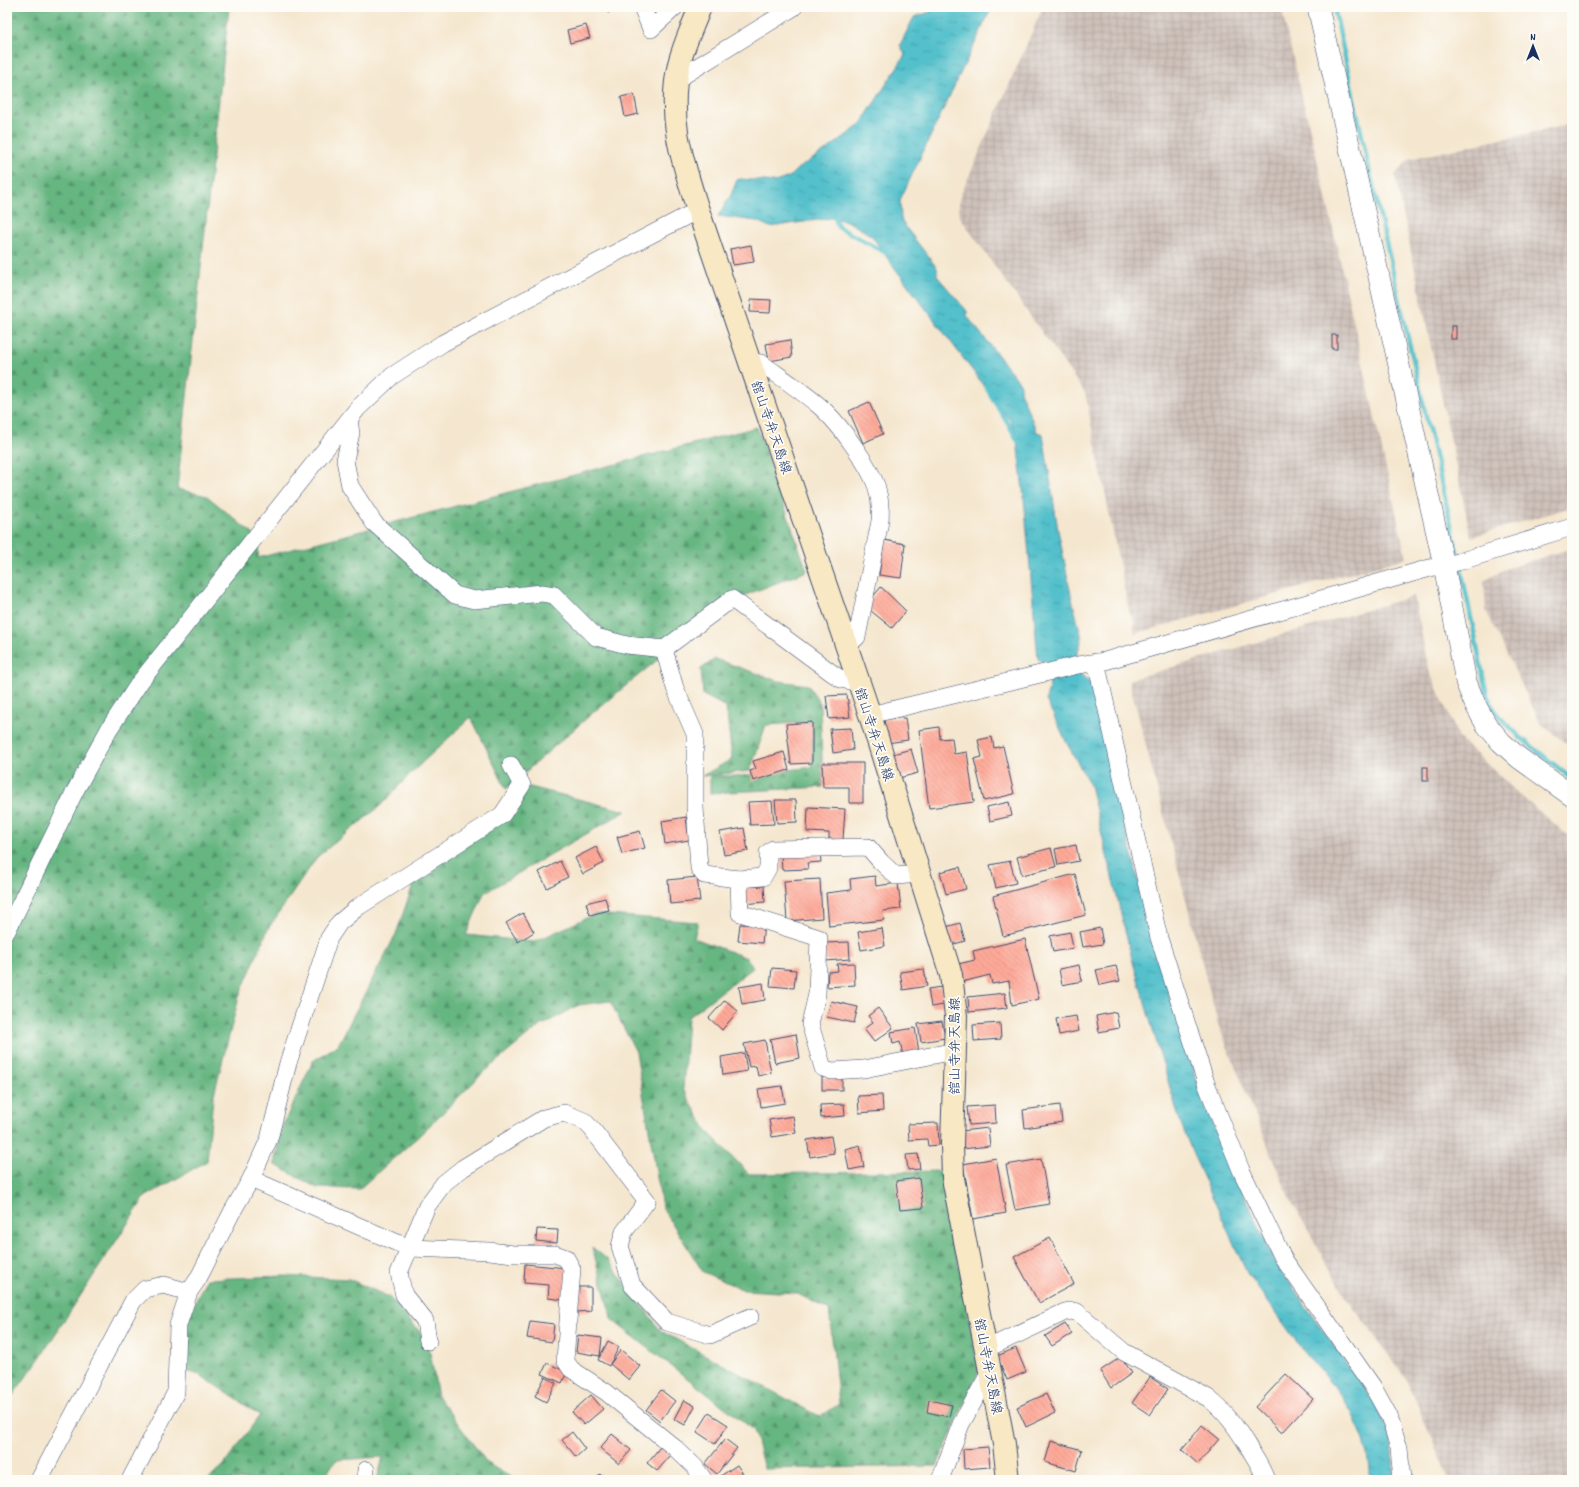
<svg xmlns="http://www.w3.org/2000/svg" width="1579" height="1487" font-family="Dekko,'Klee One',sans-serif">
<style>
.industrial{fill:url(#industrial-grid)}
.forest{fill:url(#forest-firs);stroke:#407270}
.water{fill:url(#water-ripples);stroke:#377894}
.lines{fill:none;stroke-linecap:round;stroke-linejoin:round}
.stream{stroke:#53c0cb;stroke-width:4.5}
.building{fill:url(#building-back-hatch)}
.minor-casing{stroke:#3c4b6f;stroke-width:18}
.tertiary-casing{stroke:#3c4b6f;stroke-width:22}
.secondary-casing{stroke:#3c4b6f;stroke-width:24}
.minor{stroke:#fff;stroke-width:17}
.tertiary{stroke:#fff;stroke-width:21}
.secondary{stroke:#f8e8c3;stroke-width:22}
.labels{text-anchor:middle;stroke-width:3.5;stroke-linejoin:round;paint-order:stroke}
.street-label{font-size:14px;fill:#1b2f5e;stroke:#fdfcf7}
</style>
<defs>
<pattern id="industrial-grid" width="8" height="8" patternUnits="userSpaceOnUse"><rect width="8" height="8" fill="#cec1b9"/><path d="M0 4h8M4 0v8" fill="none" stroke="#b0a6a1"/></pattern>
<pattern id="forest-firs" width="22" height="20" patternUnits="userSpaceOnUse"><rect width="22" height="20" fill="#66b681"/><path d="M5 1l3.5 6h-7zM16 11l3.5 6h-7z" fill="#53946d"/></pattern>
<pattern id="water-ripples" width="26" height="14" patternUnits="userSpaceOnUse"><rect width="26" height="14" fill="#53c0cb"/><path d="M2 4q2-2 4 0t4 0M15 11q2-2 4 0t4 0" fill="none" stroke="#449ca8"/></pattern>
<pattern id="building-back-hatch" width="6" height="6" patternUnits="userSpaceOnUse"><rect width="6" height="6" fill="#fea998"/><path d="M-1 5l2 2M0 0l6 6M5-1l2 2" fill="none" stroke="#d99285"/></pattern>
</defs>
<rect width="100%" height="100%" fill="#fdfcf7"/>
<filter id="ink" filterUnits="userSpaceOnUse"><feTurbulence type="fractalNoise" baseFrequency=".025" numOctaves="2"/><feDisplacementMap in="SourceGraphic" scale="8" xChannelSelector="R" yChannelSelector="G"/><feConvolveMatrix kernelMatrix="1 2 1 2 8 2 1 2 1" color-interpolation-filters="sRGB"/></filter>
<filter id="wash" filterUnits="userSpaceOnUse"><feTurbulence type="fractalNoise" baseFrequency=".012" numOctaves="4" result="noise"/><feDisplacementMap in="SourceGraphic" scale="16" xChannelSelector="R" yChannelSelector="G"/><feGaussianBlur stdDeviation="0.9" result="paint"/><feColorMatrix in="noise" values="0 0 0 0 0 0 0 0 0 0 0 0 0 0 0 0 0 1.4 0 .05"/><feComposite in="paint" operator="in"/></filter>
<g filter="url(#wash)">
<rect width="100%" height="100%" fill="#f5e7cf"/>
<g class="industrial">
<polygon points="1043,7 1281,7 1328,206 1406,558 1134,634 1134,620 1129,612 1085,393 959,216 959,199"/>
<polygon points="1572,124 1572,507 1471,537 1395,175 1409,159"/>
<polygon points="1572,548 1572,748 1540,723 1486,611 1484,581 1505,569"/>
<polygon points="1414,596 1429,670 1459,738 1522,797 1572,839 1572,1480 1449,1480 1407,1380 1347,1299 1289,1197 1218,1024 1129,680"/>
</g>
<g class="forest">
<polygon points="7,7 229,7 177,489 207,496 259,539 258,558 757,427 807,571 738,598 732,599 596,710 506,789 471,717 410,774 379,807 317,857 268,929 239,997 213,1098 207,1161 145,1197 39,1359 7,1403"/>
<polygon points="715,659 779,681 808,685 820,703 823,787 710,793 710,776 742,776 812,767 812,722 766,725 750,771 702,776 732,759 726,707 703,695 701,669"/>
<polygon points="522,785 626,811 484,893 466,935 534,942 595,914 698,922 694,938 747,958 753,968 688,1017 683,1089 707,1131 749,1174 941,1171 979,1371 937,1466 764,1469 754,1430 612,1320 592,1247 608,1260 661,1331 820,1417 839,1404 829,1310 796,1293 744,1290 703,1272 662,1207 636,1052 610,1001 579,1005 537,1028 485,1071 420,1135 359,1189 317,1188 274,1164 281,1129 313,1061 338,1045 396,934 416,876 472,842"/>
<polygon points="284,1276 349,1279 389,1297 428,1341 438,1397 488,1464 516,1480 377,1480 383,1457 336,1460 322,1480 208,1480 224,1465 260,1415 200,1375 186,1371 186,1323 206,1279"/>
</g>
<polygon class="water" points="932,7 992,7 900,200 901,219 907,229 937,268 937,276 967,311 967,316 1020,383 1020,391 1037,432 1043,434 1058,530 1071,595 1082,639 1076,657 1080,674 1093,684 1120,807 1154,941 1169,994 1205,1106 1274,1261 1375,1403 1388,1430 1393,1453 1393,1480 1370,1480 1370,1469 1368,1454 1363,1437 1351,1411 1334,1386 1305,1353 1247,1273 1192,1152 1179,1118 1132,959 1090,785 1069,747 1046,700 1051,679 1048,665 1038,659 1024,498 1016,433 1010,420 888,259 872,236 847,221 831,218 770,227 757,221 718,216 731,195 737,180 740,179 775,182 789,177 797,169 828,149 860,125 905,55 900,45 914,17 930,12"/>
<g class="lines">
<g class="stream">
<polyline points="1334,7 1368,164 1458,555"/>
<polyline points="837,215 835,218 838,227 888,254"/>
<polyline points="986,387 1020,444"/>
<polyline points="1461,569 1487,695 1496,713 1519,736 1572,779"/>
</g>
</g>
<g id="blocks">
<g class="building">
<polygon points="604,7 617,7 608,13"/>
<polygon points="586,25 590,38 570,43 567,30"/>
<polygon points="634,94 638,114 625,117 621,97"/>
<polygon points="751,245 754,262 733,265 730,249"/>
<polygon points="751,299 771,300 770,313 750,312"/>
<rect x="1451" y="326" width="5" height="13"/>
<rect x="1332" y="335" width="5" height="14"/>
<polygon points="790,340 792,357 769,361 766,344"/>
<polygon points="869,402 883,434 863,443 849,411"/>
<polygon points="884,540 905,544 901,578 879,575"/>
<polygon points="881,587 906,611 892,628 865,606"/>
<polygon points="847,695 850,717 829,719 826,696"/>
<polygon points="905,718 908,740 887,743 884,719"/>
<polygon points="812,722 812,763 791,764 786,724"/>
<polygon points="939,727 940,739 952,738 954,754 967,752 974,802 929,808 919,730"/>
<polygon points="851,728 853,750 833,753 830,729"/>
<polygon points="992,737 994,748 1003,746 1014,794 984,801 974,759 982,757 978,740"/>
<polygon points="911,749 918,773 899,778 893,754"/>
<polygon points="784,752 789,770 753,781 750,771 756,769 753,761"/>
<polygon points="822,763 863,763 863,803 849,803 849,787 823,787"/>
<rect x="1423" y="767" width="5" height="14"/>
<polygon points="775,800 796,800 797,822 777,823"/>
<polygon points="772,801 774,824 750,825 748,802"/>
<polygon points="1009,802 1012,816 990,821 987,807"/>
<polygon points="808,807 845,809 843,840 829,839 829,833 807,832"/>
<polygon points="686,817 689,840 665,844 662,821"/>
<polygon points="744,828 748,851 724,855 720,832"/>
<polygon points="640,831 645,848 622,854 617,837"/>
<polygon points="1076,845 1079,861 1058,865 1055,849"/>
<polygon points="596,847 604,863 583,874 575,858"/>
<polygon points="1051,848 1056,867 1022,875 1017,857"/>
<polygon points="820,852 821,862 807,863 808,869 782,870 781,854"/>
<polygon points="560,861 568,877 547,888 539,872"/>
<polygon points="1010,861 1016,883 996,888 990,865"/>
<polygon points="960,867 966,889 946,894 940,872"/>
<polygon points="1075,874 1086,915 1003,936 993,896"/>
<polygon points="875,876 876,886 898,883 901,909 883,911 884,920 829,926 826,893 851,890 850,879"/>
<polygon points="697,877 700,901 670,904 668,880"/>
<polygon points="820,879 822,918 787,921 784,881"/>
<polygon points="764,886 765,902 744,904 742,887"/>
<polygon points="605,898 609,910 590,915 586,903"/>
<polygon points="523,913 534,932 518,942 506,923"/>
<polygon points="960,923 965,941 951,945 946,927"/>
<polygon points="740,924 764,925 762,943 738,941"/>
<polygon points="882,928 885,946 861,950 858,932"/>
<polygon points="1100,928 1103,944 1083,947 1080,932"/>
<polygon points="1070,932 1073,948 1053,952 1050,936"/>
<polygon points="1025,939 1039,999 1012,1005 1009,981 992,984 990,975 962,982 958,964 975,960 973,951"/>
<polygon points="849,942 850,959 826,961 825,943"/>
<polygon points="854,963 855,985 827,987 828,972 838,971 837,964"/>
<polygon points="1079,965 1082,981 1062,985 1059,969"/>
<polygon points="1116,966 1120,981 1100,985 1096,970"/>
<polygon points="772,968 796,970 794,988 770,986"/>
<polygon points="924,969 927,986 903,990 900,972"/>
<polygon points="763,983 765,1000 742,1004 739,987"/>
<polygon points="941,987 944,1005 931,1007 928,989"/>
<polygon points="1005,993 1007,1008 969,1012 968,997"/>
<polygon points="725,1000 738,1011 722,1030 709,1018"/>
<polygon points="831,1001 858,1007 854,1023 827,1017"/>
<polygon points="878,1008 893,1028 874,1042 864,1029 873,1022 868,1016"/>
<polygon points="1116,1012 1119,1028 1099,1032 1096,1016"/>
<polygon points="1076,1016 1079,1031 1059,1035 1056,1019"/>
<polygon points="942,1021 945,1038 921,1042 918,1024"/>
<polygon points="1000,1023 1001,1039 974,1041 973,1025"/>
<polygon points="915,1028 919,1052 903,1055 900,1042 893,1044 891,1032"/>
<polygon points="796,1034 800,1058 775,1063 770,1039"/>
<polygon points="765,1040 771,1073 758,1076 756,1066 749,1067 744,1044"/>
<polygon points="744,1053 747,1071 723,1075 721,1057"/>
<rect x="822" y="1077" width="20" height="13"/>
<polygon points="782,1086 785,1103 761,1107 758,1089"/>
<polygon points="882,1095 883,1111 859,1113 858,1096"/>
<polygon points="844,1104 845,1116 821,1118 820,1105"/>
<polygon points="995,1105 996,1123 969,1125 967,1107"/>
<polygon points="1060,1105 1062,1122 1025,1128 1023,1110"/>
<polygon points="793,1116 796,1133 772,1137 769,1120"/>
<polygon points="938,1123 939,1145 928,1146 927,1139 909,1140 908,1124"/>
<polygon points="988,1128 990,1146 962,1149 961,1131"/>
<polygon points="831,1136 834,1153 810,1157 807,1140"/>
<polygon points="860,1145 864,1167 849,1170 845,1149"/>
<polygon points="918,1154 920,1169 908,1170 906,1155"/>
<polygon points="996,1158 1006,1213 973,1219 963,1164"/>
<polygon points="1041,1159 1049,1204 1015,1210 1006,1165"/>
<polygon points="919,1178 923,1208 900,1210 896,1181"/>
<polygon points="537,1229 558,1230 557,1243 536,1241"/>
<polygon points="1050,1238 1074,1284 1039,1303 1014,1257"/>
<polygon points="525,1264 567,1268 564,1300 548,1298 549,1285 524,1283"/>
<polygon points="576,1287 591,1287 591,1311 576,1312"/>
<polygon points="530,1321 554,1324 552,1342 527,1338"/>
<polygon points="1065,1324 1072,1334 1052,1346 1045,1336"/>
<polygon points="578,1335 602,1338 600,1356 576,1352"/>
<polygon points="608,1341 619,1347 609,1366 598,1360"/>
<polygon points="1016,1348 1026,1372 1007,1380 997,1356"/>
<polygon points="621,1350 640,1366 629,1380 610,1364"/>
<polygon points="1121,1357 1132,1373 1111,1388 1100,1371"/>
<polygon points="547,1363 567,1372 562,1383 542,1374"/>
<polygon points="1286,1374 1313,1399 1282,1433 1255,1407"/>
<polygon points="545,1377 556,1383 546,1402 535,1396"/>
<polygon points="1150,1377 1168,1389 1150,1415 1132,1403"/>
<polygon points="661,1390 675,1401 660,1421 646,1410"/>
<polygon points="1046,1394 1055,1413 1026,1427 1017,1407"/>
<polygon points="591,1395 603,1409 584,1425 572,1412"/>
<polygon points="684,1400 695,1406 685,1425 674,1419"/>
<polygon points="929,1400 952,1405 949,1417 927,1412"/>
<polygon points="709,1413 728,1425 715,1444 697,1432"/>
<polygon points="1202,1425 1219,1439 1198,1464 1182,1450"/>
<polygon points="572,1432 585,1449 576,1457 562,1440"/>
<polygon points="612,1434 631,1450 619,1464 600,1448"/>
<polygon points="725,1439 737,1448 717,1474 705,1464"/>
<polygon points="1051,1441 1082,1450 1076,1471 1045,1462"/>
<polygon points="661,1446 671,1455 657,1471 647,1463"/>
<polygon points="988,1447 990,1467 964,1469 963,1449"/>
<polygon points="737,1465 747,1480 717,1480 716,1479"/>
<polygon points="600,1474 606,1480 594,1480"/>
</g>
</g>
</g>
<g filter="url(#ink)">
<use href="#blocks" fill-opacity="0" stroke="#3c4b6f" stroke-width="1"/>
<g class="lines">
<defs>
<g id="minor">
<polyline points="642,7 651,29 675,7"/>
<polyline points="676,80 794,7"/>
<path d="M750,362l11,1c18,13 38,26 56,41 20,16 52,60 60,84 3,11 4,22 3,33l-23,116 -11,10"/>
<polyline points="349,420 351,433 345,460 350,486 374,523 455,595 474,600 542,593 554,595 596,637 627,645 664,649 675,688 695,734 695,807 699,868 704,875 739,879 763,877 768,868 768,853 773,849 868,847 881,862 896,876 919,874"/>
<polyline points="664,649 732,599 832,673 841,679 858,683"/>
<polyline points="1096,662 1159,938 1206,1083 1241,1170 1283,1258 1373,1387 1389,1416 1399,1448 1402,1480"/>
<polyline points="870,715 1078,665 1105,661 1430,568 1458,562 1572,527"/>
<polyline points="739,879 740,913 819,938 817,994 810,1024 823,1068 832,1071 864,1069 955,1051"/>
<polyline points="7,931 75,791 109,729 140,682 358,408 392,376 443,343 698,210"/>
<polyline points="251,1179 409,1248 490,1251 513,1254 555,1254 566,1258 572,1269 565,1360 571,1369 606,1392 675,1448 695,1467 704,1480"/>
<polyline points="428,1341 425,1321 404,1295 399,1273 427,1206 444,1183 463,1168 544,1118 564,1113 584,1121 592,1129 647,1201 624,1232 620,1246 632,1285 667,1322 710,1335 750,1317"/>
<path d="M986,1349l79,-37 6,-1 6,1 47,40 84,46c18,14 29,30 41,50 6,10 13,20 17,32"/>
<polyline points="39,1480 133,1301 145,1289 164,1285 189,1292"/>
<polyline points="130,1480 176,1392 178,1325 189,1292 198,1279 232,1212 251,1179 269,1139 288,1063 329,938 339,923 358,907 502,815 522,785 511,765"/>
<polyline points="365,1480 366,1470"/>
<polyline points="940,1480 961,1424 990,1372"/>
</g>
<polyline id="tertiary" points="1318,7 1444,565 1466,682 1475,704 1486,724 1501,742 1519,758 1572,796"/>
<path id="secondary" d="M700,7c-7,19 -16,37 -21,57 -12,53 3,96 19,146l172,505 81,260 5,41 -4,128 1,34 51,266 4,36"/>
</defs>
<use href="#minor" class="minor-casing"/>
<use href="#tertiary" class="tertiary-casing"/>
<use href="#secondary" class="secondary-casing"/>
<use href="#minor" class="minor"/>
<use href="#tertiary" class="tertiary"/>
<use href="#secondary" class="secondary"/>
</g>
</g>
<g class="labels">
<g class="street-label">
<text transform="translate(772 427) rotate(71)" y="5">舘山寺弁天島線</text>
<text transform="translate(875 734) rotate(72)" y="5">舘山寺弁天島線</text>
<text transform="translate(954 1046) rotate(-90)" y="5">舘山寺弁天島線</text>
<text transform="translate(989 1366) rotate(79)" y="5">舘山寺弁天島線</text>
</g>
</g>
<rect width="1579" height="1487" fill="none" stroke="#fdfcf7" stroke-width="24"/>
<g transform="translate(1533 46)" stroke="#fdfcf7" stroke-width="3" paint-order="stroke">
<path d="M0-3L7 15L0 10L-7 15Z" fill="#1b2f5e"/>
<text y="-6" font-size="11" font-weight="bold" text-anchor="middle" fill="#1b2f5e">N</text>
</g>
</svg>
